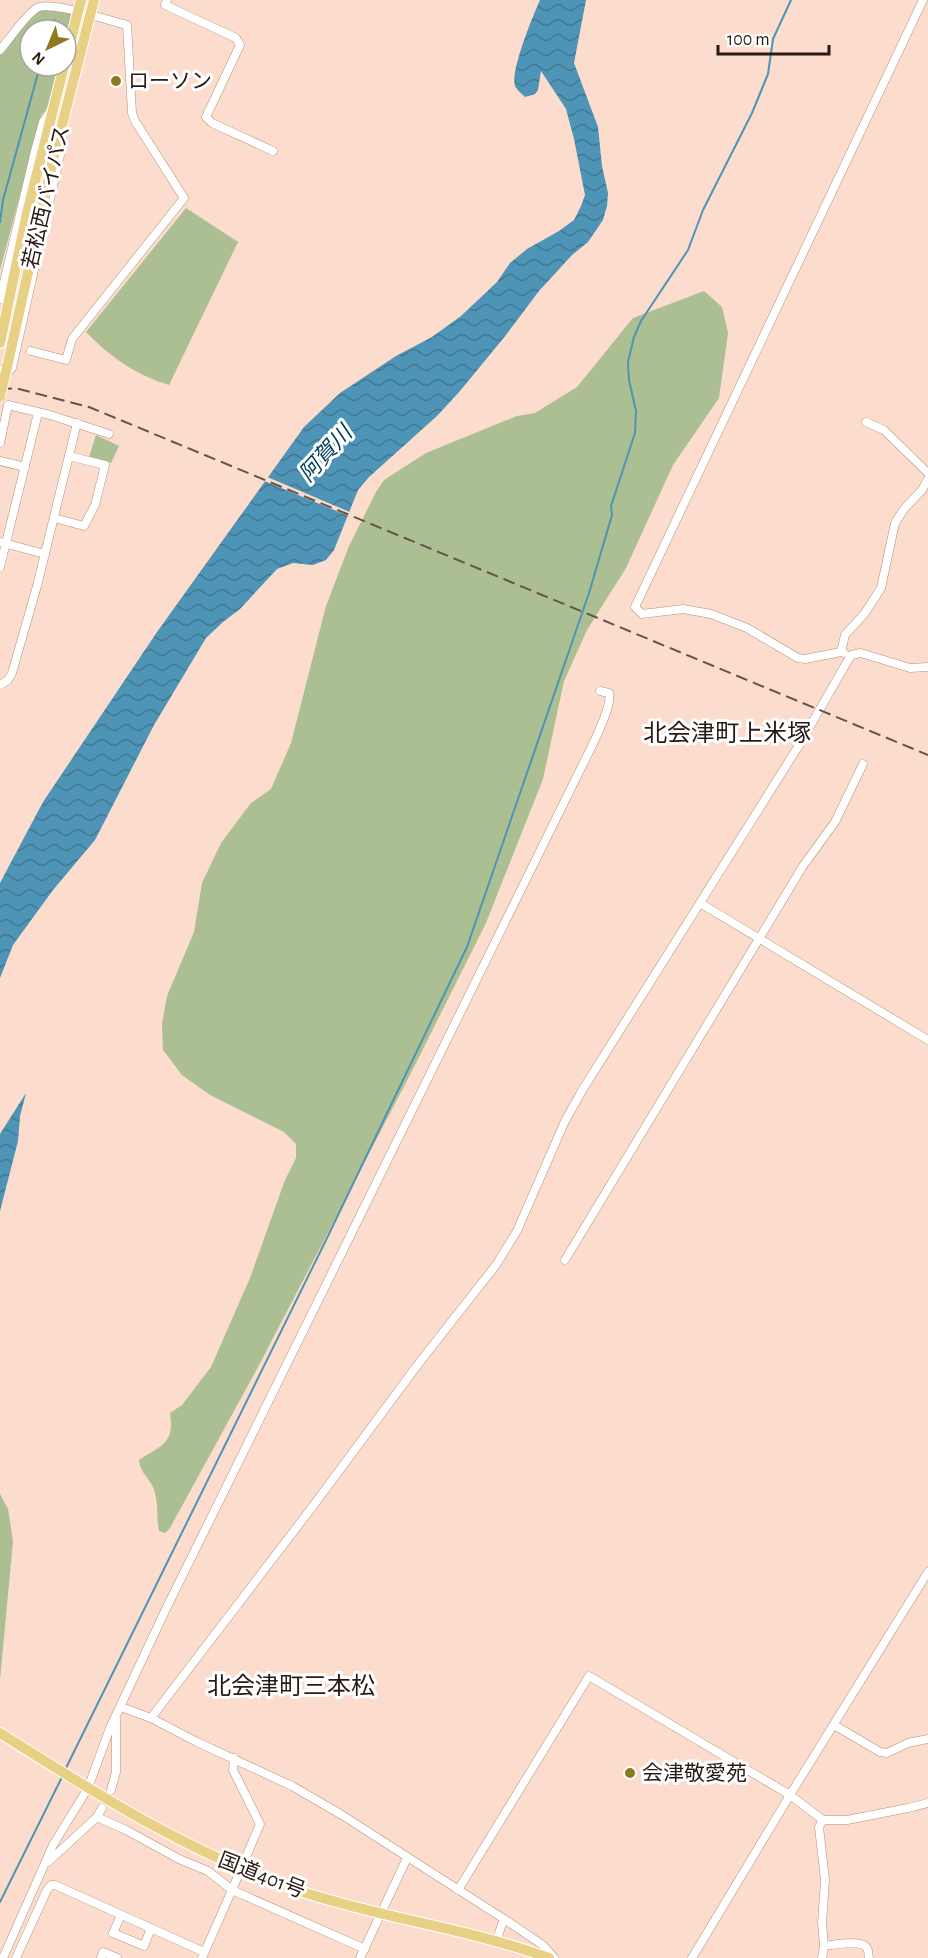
<svg xmlns="http://www.w3.org/2000/svg" width="928" height="1958" font-family="'Alegreya Sans','Noto Sans JP',sans-serif">
<style>
.green{fill:#abbf92}
.water{fill:url(#water-waves)}
.pier{fill:#fbdccd}
.lines{fill:none;stroke-linecap:round;stroke-linejoin:round}
.stream{stroke:#4e94b6;stroke-width:2}
.minor-casing{stroke:#b4917f;stroke-width:9}
.highway-casing{stroke:#fff;stroke-width:12}
.minor{stroke:#fff;stroke-width:8}
.highway{stroke:#e8d085;stroke-width:10}
.rail{stroke:#66534a;stroke-width:2;stroke-dasharray:12 6;stroke-linecap:butt}
.highway-bridge-casing{stroke:#fff;stroke-width:12;stroke-linecap:butt}
.highway-bridge{stroke:#e8d085;stroke-width:10}
.poi-dot{fill:#8f791f;stroke:#fff;stroke-width:2}
.labels{text-anchor:middle;stroke-width:6;stroke-linejoin:round;paint-order:stroke}
.poi-label{font-size:21px;fill:#281a14;stroke:#fff;text-anchor:start}
.street-label{font-size:21px;fill:#281a14;stroke:#fff}
.water-label{font-size:22px;font-style:italic;fill:#03415a;stroke:#fff}
.quarter-label{font-size:24px;fill:#281a14;stroke:#fff}
</style>
<defs>
<pattern id="water-waves" width="16" height="10" patternUnits="userSpaceOnUse" patternTransform="scale(1.5)"><rect width="16" height="10" fill="#4e94b6"/><path d="M0 5q4-4 8 0t8 0" fill="none" stroke="#417893"/></pattern>
</defs>
<rect width="100%" height="100%" fill="#fbdccd"/>
<g class="green">
<polygon points="41,8 75,13 66,49 66,30 30,30 30,66 62,66 52,101 41,116 0,270 0,53 31,17"/>
<path d="M186,208l52,34 -69,143c-33,-10 -59,-28 -83,-53z"/>
<path d="M704,291l18,16 6,26 -9,65 -46,67 -47,103 -39,62 -23,51 -21,98 -57,144 -73,146 -155,298 -88,161 -5,5 -6,-2c-3,-14 0,-30 -6,-44 -5,-10 -13,-15 -14,-27 22,-15 36,-16 31,-47l12,-8 29,-38 39,-89 35,-98 11,-22v-14l-12,-12 -74,-37 -28,-20 -19,-25 -1,-26 5,-28 27,-64 8,-49 19,-40 30,-40 20,-14 20,-46 35,-137 23,-60 27,-54 8,-12 42,-27 91,-37 18,-3 42,-26 56,-69z"/>
<polygon points="96,435 119,446 111,463 89,457"/>
<polygon points="0,1494 8,1509 13,1541 0,1680"/>
</g>
<g class="water">
<path d="M540,0h46l-12,63 24,64 4,39 6,27 -1,13 -4,14 -15,22 -16,13 -33,36 -33,44 -46,56 -23,25 -68,61 -11,13 -24,60 -8,10 -13,5 -20,-2 -16,6 -37,40 -17,13 -17,16 -52,87 -59,115 -42,50 -40,55 -13,33v-95l43,-81 114,-170 147,-205 36,-34 56,-37 36,-19 29,-21 36,-34 13,-19 17,-14 32,-18 15,-11 7,-14 4,-11 -11,-56 -8,-30 -25,-38 -3,19 -3,4 -10,3c-3,-3 -8,-7 -10,-11 -5,-15 18,-70 25,-86z"/>
<polygon points="26,1093 20,1116 18,1141 0,1211 0,1134"/>
</g>
<polygon class="pier" points="265,476 352,513 351,517 262,480"/>
<g class="lines">
<g class="stream">
<polyline points="51,30 54,20"/>
<polyline points="0,222 3,200 40,66"/>
<polyline points="65,1770 327,1238 467,947 589,593 612,515 611,506 635,433 636,411 629,380 628,362 634,337 641,321 688,250 703,210 752,113 768,74 773,39 791,0"/>
<polyline points="0,1902 62,1777"/>
</g>
<defs>
<g id="minor">
<polyline points="167,0 165,5 236,38 240,45 206,117 212,123 273,151"/>
<path d="M0,50c9,-10 26,-36 37,-42 14,-8 72,13 90,17l5,88 3,8 49,77 -112,141 -6,21 -35,-9"/>
<polyline points="0,299 35,151 43,122 50,112"/>
<polyline points="0,370 8,372 12,368 62,146"/>
<polyline points="866,422 884,430 928,473"/>
<polyline points="0,443 8,405 50,415 109,434"/>
<polyline points="0,461 25,467"/>
<polyline points="54,518 84,526 95,505 105,465 69,456"/>
<polyline points="0,542 45,554"/>
<polyline points="0,567 38,413"/>
<polyline points="841,652 805,659 798,658 747,628 711,614 683,609 642,614 635,607 923,0"/>
<polyline points="844,653 841,652 845,635 865,613 881,588 895,523 904,509 922,490 928,479"/>
<polyline points="0,685 8,680 12,673 37,586 77,423"/>
<polyline points="700,903 928,1040"/>
<polyline points="565,1260 803,866 835,822 863,764"/>
<polyline points="121,1707 151,1718"/>
<polyline points="834,1725 880,1752 887,1753 908,1743 928,1739"/>
<polyline points="234,1758 233,1770 260,1824 232,1890 365,1949"/>
<polyline points="111,1790 116,1772 116,1719"/>
<polyline points="97,1817 126,1830 179,1859 208,1871 232,1890 202,1958"/>
<polyline points="823,1820 847,1820 908,1808 928,1803"/>
<polyline points="48,1862 97,1817 102,1808"/>
<polyline points="458,1890 589,1676 790,1795 928,1572"/>
<polyline points="121,1915 113,1933 144,1946 151,1928"/>
<polyline points="496,1941 504,1919"/>
<path d="M824,1946c9,-1 38,-7 43,2 2,3 1,7 2,10"/>
<path d="M3,1958l50,-113 35,-57 22,-60 55,-117 418,-847c7,-14 30,-58 26,-71l-9,-2"/>
<polyline points="16,1958 47,1890 51,1885 55,1885 204,1952"/>
<polyline points="101,1958 103,1952 117,1958"/>
<polyline points="360,1958 407,1858"/>
<polyline points="554,1958 544,1946 504,1919 342,1815 292,1786 197,1742 151,1718 313,1506 419,1363 496,1265 517,1231 565,1121 583,1089 801,742 851,655 861,653 910,668 928,667"/>
<polyline points="692,1958 790,1795 823,1820 819,1827 825,1880 822,1923 824,1946 822,1958"/>
</g>
<g id="highway">
<polyline points="66,59 81,0"/>
<polyline points="0,343 27,213 64,66"/>
<polyline points="7,367 52,164 94,0"/>
<path d="M0,1733c98,62 195,124 306,160 80,26 164,36 243,65"/>
</g>
</defs>
<use href="#minor" class="minor-casing"/>
<use href="#highway" class="highway-casing"/>
<use href="#minor" class="minor"/>
<use href="#highway" class="highway"/>
<polyline class="rail" points="0,388 19,389 89,407 928,755"/>
<defs>
<polyline id="highway-bridge" points="0,396 7,367"/>
</defs>
<use href="#highway-bridge" class="highway-bridge-casing"/>
<use href="#highway-bridge" class="highway-bridge"/>
</g>
<g class="poi-dot">
<circle cx="116" cy="81" r="6"/>
<circle cx="630" cy="1773" r="6"/>
</g>
<g class="labels">
<g class="poi-label">
<text x="128" y="88">ローソン</text>
<text x="642" y="1780">会津敬愛苑</text>
</g>
<g class="street-label">
<text transform="translate(46 197) rotate(-77)" y="7">若松西バイパス</text>
<text transform="translate(262 1875) rotate(21)" y="7">国道401号</text>
</g>
<g class="water-label">
<text transform="translate(325 453) rotate(-48)" y="8">阿賀川</text>
</g>
<g class="quarter-label">
<text x="727" y="741">北会津町上米塚</text>
<text x="291" y="1694">北会津町三本松</text>
</g>
</g>
<g transform="translate(48 48) rotate(223)"><circle r="28" fill="#ffffff" stroke="#a9a3a1" stroke-width="1.5"/>
<path d="M0-4.5L10 22L0 15L-10 22Z" fill="#8f791f"/>
<text y="-9" font-size="16" font-weight="bold" text-anchor="middle" fill="#281a14">N</text>
</g>
<path d="M718 45v9h111v-9" fill="none" stroke="#281a14" stroke-width="3"/>
<text x="727" y="45" font-size="18" fill="#281a14" stroke="#ffffff" stroke-width="4.5" paint-order="stroke">100 m</text>
</svg>
